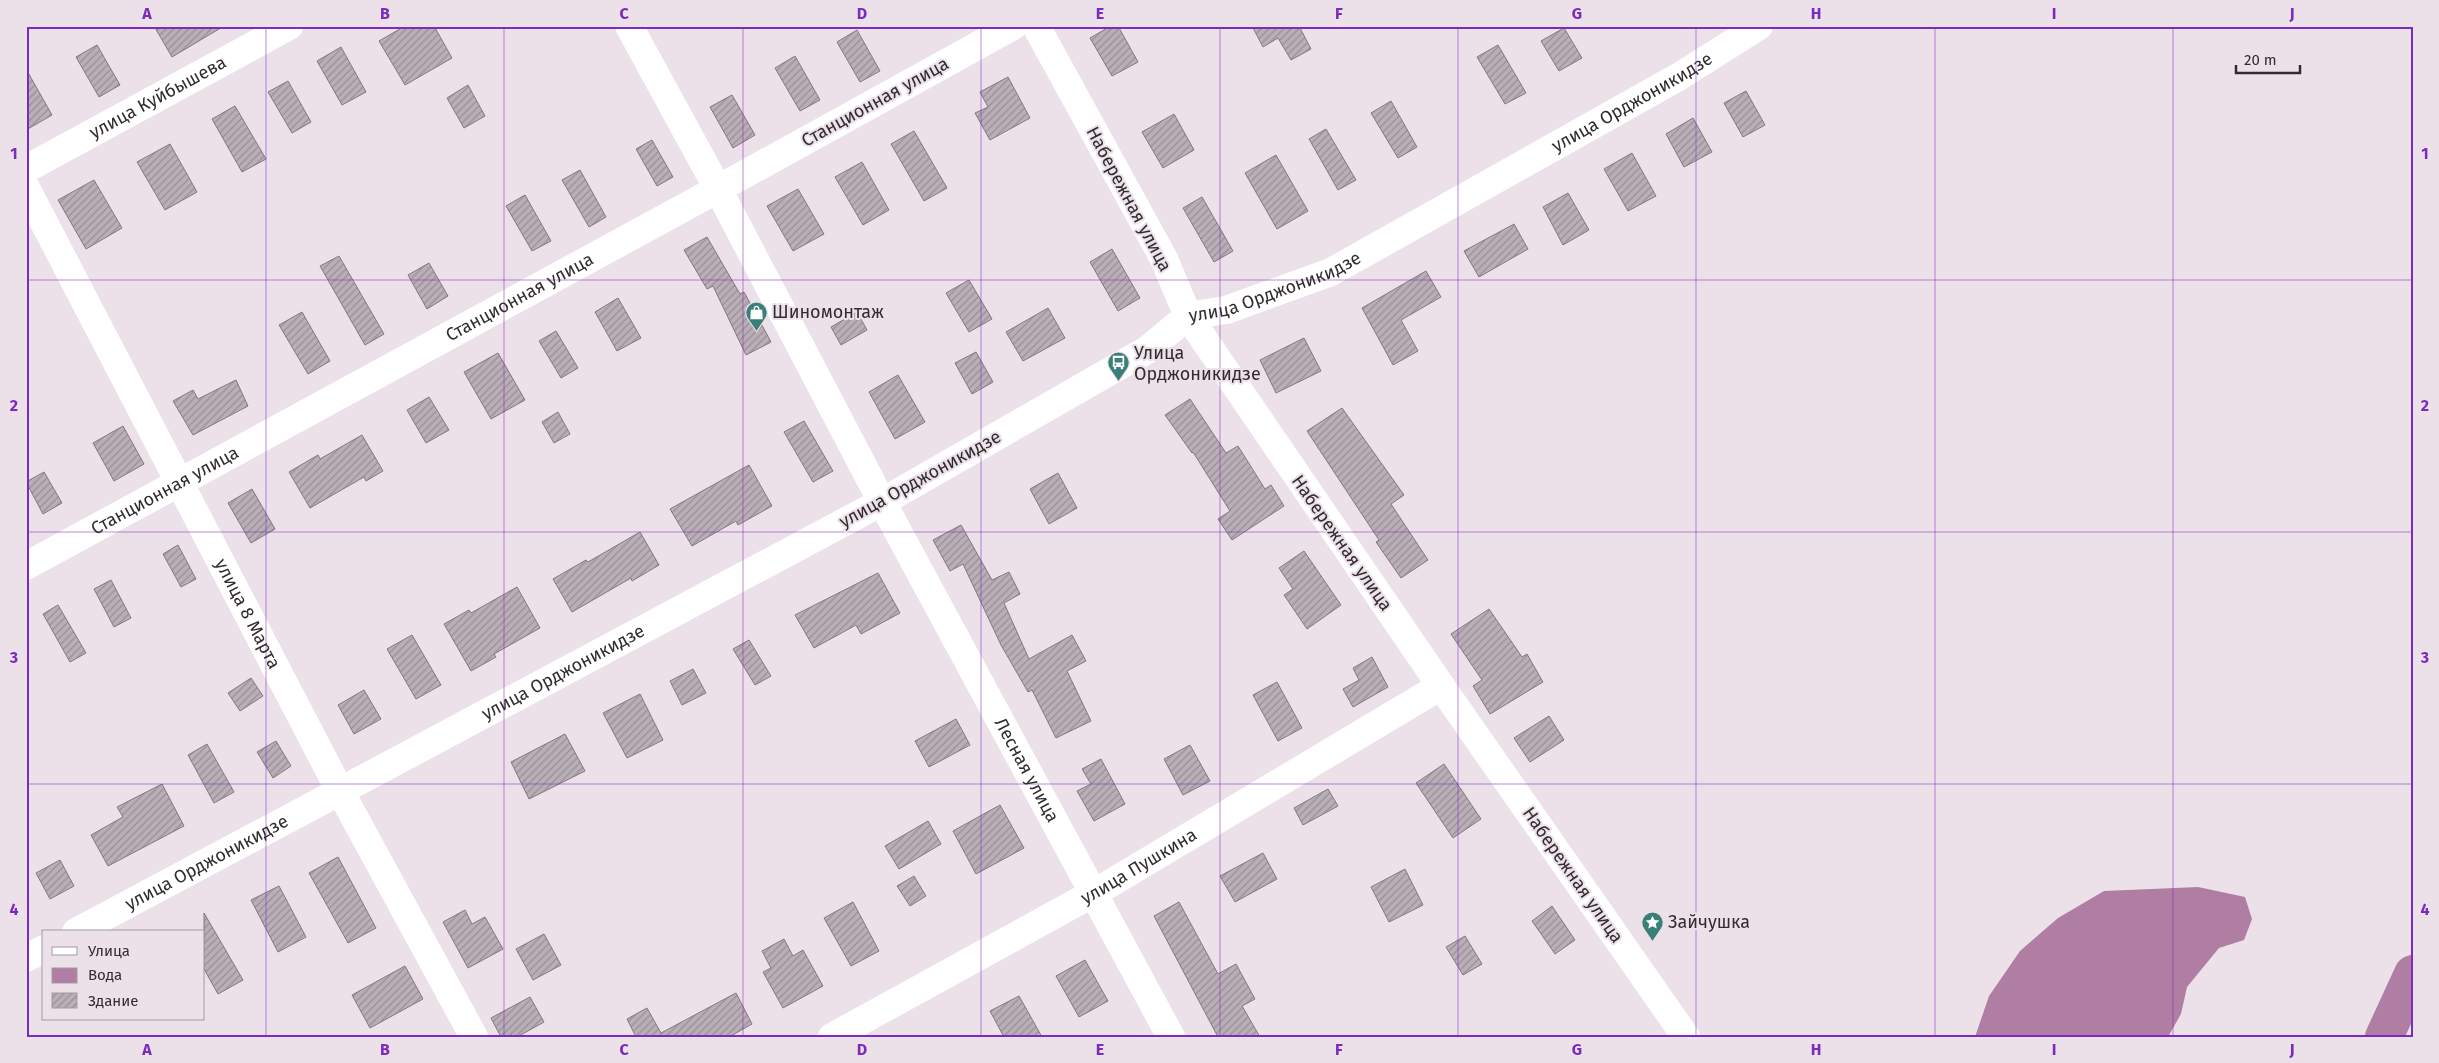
<svg xmlns="http://www.w3.org/2000/svg" width="2439" height="1063" font-family="'Fira Sans',sans-serif">
<style>
.water{fill:#b07ea3}
.lines{fill:none;stroke-linecap:round;stroke-linejoin:round}
.river{stroke:#b07ea3;stroke-width:38}
.building{fill:url(#building-hatch);stroke:#82787f}
.minor{stroke:#fff;stroke-width:28}
.major{stroke:#fff;stroke-width:28}
.grid{fill:none;stroke:#7b2cbf;stroke-width:1;stroke-opacity:0.55}
.labels{text-anchor:middle;stroke-width:4;stroke-linejoin:round;paint-order:stroke}
.street-label{font-size:18px;fill:#312c2f;stroke:#ede1e9}
.poi-label{font-size:18px;fill:#312c2f;stroke:#ede1e9;text-anchor:start}
.neatline{fill:none;stroke:#7b2cbf;stroke-width:2}
.grid-label{font-size:16px;text-anchor:middle;font-weight:bold;fill:#7b2cbf}
</style>
<defs>
<pattern id="building-hatch" width="6" height="6" patternUnits="userSpaceOnUse" patternTransform="scale(1.25)"><rect width="6" height="6" fill="#baafb7"/><path d="M-1 1l2-2M0 6l6-6M5 7l2-2" fill="none" stroke="#988f95"/></pattern>
</defs>
<rect width="100%" height="100%" fill="#ede1e9"/>
<polygon class="water" points="2198,887 2245,897 2252,919 2244,940 2219,948 2187,987 2181,1014 2168,1037 1975,1037 1989,996 2020,951 2058,918 2104,891"/>
<g class="lines">
<polyline class="river" points="2384,1037 2413,974"/>
</g>
<g class="building">
<polygon points="154,26 224,26 172,57"/>
<polygon points="405,26 434,26 452,58 405,85 379,41"/>
<polygon points="1111,26 1118,26 1138,62 1112,76 1090,38"/>
<polygon points="1252,26 1299,26 1311,49 1291,60 1278,38 1263,47"/>
<polygon points="1564,28 1582,58 1559,71 1541,41"/>
<polygon points="857,30 880,71 860,82 837,42"/>
<polygon points="97,45 120,85 99,97 76,57"/>
<polygon points="1498,45 1526,93 1505,104 1477,57"/>
<polygon points="341,47 366,92 342,105 317,61"/>
<polygon points="795,56 820,100 800,111 775,68"/>
<polygon points="26,69 52,115 26,130"/>
<polygon points="1008,77 1030,118 990,140 975,113 988,107 980,92"/>
<polygon points="288,81 311,122 292,133 268,92"/>
<polygon points="468,85 485,116 464,128 447,98"/>
<polygon points="1746,91 1765,125 1743,137 1724,103"/>
<polygon points="732,95 755,135 733,148 710,107"/>
<polygon points="1391,101 1417,147 1398,158 1371,113"/>
<polygon points="235,106 266,159 242,172 212,119"/>
<polygon points="1174,114 1194,150 1163,168 1142,132"/>
<polygon points="1693,118 1712,152 1684,167 1666,134"/>
<polygon points="1326,129 1356,180 1338,190 1309,139"/>
<polygon points="914,131 947,188 924,201 891,144"/>
<polygon points="652,140 673,177 657,186 636,149"/>
<polygon points="170,144 197,192 165,210 137,162"/>
<polygon points="1632,153 1656,196 1628,211 1604,169"/>
<polygon points="1276,155 1308,211 1277,229 1245,173"/>
<polygon points="862,162 889,210 863,225 835,177"/>
<polygon points="580,170 606,217 589,227 562,180"/>
<polygon points="94,180 122,228 86,249 58,200"/>
<polygon points="798,189 824,234 793,251 767,206"/>
<polygon points="1568,193 1589,230 1563,245 1543,207"/>
<polygon points="525,195 551,241 532,251 506,206"/>
<polygon points="1202,197 1233,251 1214,262 1183,208"/>
<polygon points="1514,224 1528,249 1479,277 1464,251"/>
<polygon points="707,237 740,294 744,292 771,342 746,355 713,286 707,289 684,250"/>
<polygon points="1112,249 1140,298 1118,311 1090,262"/>
<polygon points="339,256 384,334 365,345 320,266"/>
<polygon points="429,263 448,296 427,309 408,275"/>
<polygon points="1426,271 1441,297 1401,320 1418,351 1393,365 1362,308"/>
<polygon points="969,280 992,319 969,332 946,293"/>
<polygon points="618,298 641,338 617,351 595,312"/>
<polygon points="1048,308 1065,338 1023,361 1006,332"/>
<polygon points="302,312 330,361 308,374 279,325"/>
<polygon points="857,312 867,330 841,345 831,327"/>
<polygon points="556,331 578,368 561,378 539,341"/>
<polygon points="1304,338 1321,371 1276,393 1260,360"/>
<polygon points="976,352 993,382 972,394 955,363"/>
<polygon points="498,353 525,400 491,419 464,372"/>
<polygon points="898,375 925,422 895,439 869,392"/>
<polygon points="236,380 248,406 193,435 173,401 193,390 198,399"/>
<polygon points="429,397 449,430 426,443 407,410"/>
<polygon points="1190,399 1226,453 1238,446 1265,489 1271,485 1284,506 1232,540 1218,519 1230,511 1193,452 1192,453 1165,415"/>
<polygon points="1342,408 1404,495 1391,504 1428,560 1401,578 1376,542 1379,540 1307,431"/>
<polygon points="558,412 570,434 554,443 542,422"/>
<polygon points="804,421 833,471 813,482 784,432"/>
<polygon points="123,426 144,464 114,481 93,443"/>
<polygon points="362,435 383,471 366,481 364,477 310,508 289,472 318,455 320,459"/>
<polygon points="749,465 772,506 738,525 736,521 692,546 670,509"/>
<polygon points="44,472 62,503 43,514 26,482"/>
<polygon points="1058,473 1077,508 1049,524 1030,489"/>
<polygon points="252,489 275,529 251,543 228,503"/>
<polygon points="961,525 992,580 1009,572 1020,594 1004,603 1029,659 1072,635 1086,661 1067,671 1091,721 1056,738 1032,690 1028,692 1001,645 963,564 950,571 933,540"/>
<polygon points="640,532 659,565 632,581 631,578 572,612 553,579 586,560 588,562"/>
<polygon points="178,545 196,579 181,587 163,554"/>
<polygon points="1304,551 1341,605 1307,629 1284,595 1293,589 1279,568"/>
<polygon points="878,573 900,613 861,634 856,625 814,648 795,615"/>
<polygon points="111,580 131,618 114,627 94,589"/>
<polygon points="517,587 540,628 494,654 496,657 471,671 444,624 469,610 471,613"/>
<polygon points="58,605 86,653 70,662 43,614"/>
<polygon points="1489,609 1522,657 1527,654 1543,682 1490,714 1473,686 1482,680 1451,634"/>
<polygon points="412,635 441,685 416,699 387,649"/>
<polygon points="749,640 771,676 755,685 733,649"/>
<polygon points="1372,657 1388,687 1353,707 1343,689 1359,680 1353,668"/>
<polygon points="693,669 706,693 682,705 670,681"/>
<polygon points="251,678 263,696 240,711 228,693"/>
<polygon points="1277,682 1302,728 1278,741 1253,695"/>
<polygon points="364,690 381,719 354,734 338,705"/>
<polygon points="640,694 663,740 627,758 603,713"/>
<polygon points="1549,716 1564,740 1530,762 1514,738"/>
<polygon points="956,719 970,745 929,767 915,741"/>
<polygon points="565,734 585,771 529,799 511,762"/>
<polygon points="276,741 291,766 273,778 257,752"/>
<polygon points="207,744 234,792 214,803 188,755"/>
<polygon points="1190,745 1210,781 1183,795 1164,759"/>
<polygon points="1101,759 1125,804 1094,821 1077,791 1091,784 1082,769"/>
<polygon points="1444,764 1481,819 1453,838 1416,783"/>
<polygon points="162,784 184,826 108,866 91,835 123,817 117,807"/>
<polygon points="1328,789 1338,806 1303,825 1294,808"/>
<polygon points="1000,805 1024,848 976,874 953,831"/>
<polygon points="928,821 941,844 899,869 885,846"/>
<polygon points="1263,853 1277,879 1235,902 1220,876"/>
<polygon points="338,857 376,928 348,943 309,873"/>
<polygon points="60,860 74,886 50,899 36,873"/>
<polygon points="1405,869 1423,905 1389,922 1371,887"/>
<polygon points="914,876 926,896 910,906 897,886"/>
<polygon points="279,886 306,937 278,952 251,900"/>
<polygon points="853,902 879,951 851,966 824,918"/>
<polygon points="1179,902 1218,974 1236,964 1255,999 1242,1006 1260,1037 1218,1037 1154,916"/>
<polygon points="1552,906 1575,940 1555,954 1532,921"/>
<polygon points="465,910 472,924 485,917 503,949 468,968 443,922"/>
<polygon points="204,913 243,980 218,994 204,969"/>
<polygon points="544,934 561,965 533,980 516,949"/>
<polygon points="1465,936 1482,964 1463,975 1446,947"/>
<polygon points="784,939 793,956 803,950 823,986 783,1008 763,972 771,968 762,951"/>
<polygon points="1085,960 1108,1001 1079,1017 1056,976"/>
<polygon points="405,966 423,999 370,1028 352,995"/>
<polygon points="736,993 752,1024 729,1037 636,1037 627,1019 647,1008 661,1033"/>
<polygon points="1019,996 1042,1037 1004,1037 990,1011"/>
<polygon points="530,997 544,1022 517,1037 501,1037 491,1018"/>
</g>
<g class="lines">
<g class="minor">
<path id="s1" d="M26,169l263,-143"/>
<path id="s2" d="M26,188l314,603 134,246"/>
<path id="s3" d="M26,566l692,-377 -89,-163"/>
<path id="s4" d="M76,932l806,-430"/>
<polyline points="26,958 44,949"/>
<path id="s5" d="M832,1037l269,-148 340,-203"/>
<path id="s6" d="M1686,1037l-245,-351 -253,-370 38,-6 105,-38 349,-196 79,-50"/>
</g>
<g class="major">
<path id="s7" d="M1013,26l-295,163 164,313 289,535"/>
<polyline points="882,502 1147,350 1188,316 1164,259 1036,26"/>
</g>
</g>
<path class="grid" d="M266,26v1011M504,26v1011M743,26v1011M981,26v1011M1220,26v1011M1458,26v1011M1696,26v1011M1935,26v1011M2173,26v1011M26,280h2387M26,532h2387M26,784h2387"/>
<defs>
<symbol id="shop-pin" viewBox="-11 -11 22 30"><path d="M0 17L-7.5 6A9.5 9.5 0 1 1 7.5 6Z" fill="#398078" stroke="#ede1e9"/><path d="M-5-2.5h2.3a2.7 3.5 0 0 1 5.4 0H5L5.5 6h-11ZM-1.5-2.5h3a1.5 2.3 0 0 0-3 0Z" fill="#fff"/></symbol>
<symbol id="bus-pin" viewBox="-11 -11 22 30"><path d="M0 17L-7.5 6A9.5 9.5 0 1 1 7.5 6Z" fill="#398078" stroke="#ede1e9"/><path d="M-5-6H5V4H4V6H2V4H-2V6H-4V4H-5ZM-3.5-4V0h7V-4ZM-3.5 1.2v1.5H-2V1.2ZM2 1.2v1.5H3.5V1.2Z" fill="#fff"/></symbol>
<symbol id="sight-pin" viewBox="-11 -11 22 30"><path d="M0 17L-7.5 6A9.5 9.5 0 1 1 7.5 6Z" fill="#398078" stroke="#ede1e9"/><path d="M0-6L1.8-2.2L6-1.7L2.9 1.2L3.7 5.4L0 3.3L-3.7 5.4L-2.9 1.2L-6-1.7L-1.8-2.2Z" fill="#fff"/></symbol>
</defs>
<g fill-rule="evenodd">
<use href="#shop-pin" x="744" y="300" width="25" height="34"/>
<use href="#bus-pin" x="1106" y="350" width="25" height="34"/>
<use href="#sight-pin" x="1640" y="910" width="25" height="34"/>
</g>
<g class="labels">
<g class="street-label">
<text dy="6" stroke="none"><textPath href="#s1" startOffset="150">улица Куйбышева</textPath></text>
<text transform="translate(875 102) rotate(-29)" y="6">Станционная улица</text>
<text dy="6" stroke="none"><textPath href="#s6" startOffset="1372">улица Орджоникидзе</textPath></text>
<text transform="translate(1129 199) rotate(62)" y="6">Набережная улица</text>
<text dy="6" stroke="none"><textPath href="#s6" startOffset="968">улица Орджоникидзе</textPath></text>
<text dy="6" stroke="none"><textPath href="#s3" startOffset="562">Станционная улица</textPath></text>
<text transform="translate(920 479) rotate(-29)" y="6">улица Орджоникидзе</text>
<text dy="6" stroke="none"><textPath href="#s3" startOffset="158">Станционная улица</textPath></text>
<text transform="translate(1342 543) rotate(55)" y="6">Набережная улица</text>
<text dy="6" stroke="none"><textPath href="#s2" startOffset="480">улица 8 Марта</textPath></text>
<text dy="6" stroke="none"><textPath href="#s4" startOffset="552">улица Орджоникидзе</textPath></text>
<text dy="6" stroke="none"><textPath href="#s7" startOffset="995">Лесная улица</textPath></text>
<text dy="6" stroke="none"><textPath href="#s4" startOffset="148">улица Орджоникидзе</textPath></text>
<text dy="6" stroke="none"><textPath href="#s5" startOffset="351">улица Пушкина</textPath></text>
<text transform="translate(1573 875) rotate(55)" y="6">Набережная улица</text>
</g>
<g class="poi-label">
<text x="772" y="318">Шиномонтаж</text>
<text x="1134" y="359">Улица<tspan x="1134" dy="21">Орджоникидзе</tspan></text>
<text x="1668" y="928">Зайчушка</text>
</g>
</g>
<rect width="2439" height="1063" fill="none" stroke="#ede1e9" stroke-width="55"/>
<rect x="42" y="930" width="162" height="90" fill="#ede1e9" stroke="#a2999f"/>
<rect x="52" y="947" width="25" height="8" fill="#ffffff" stroke="#a2999f"/>
<text x="88" y="956" font-size="15" fill="#312c2f">Улица</text>
<rect x="52" y="968" width="25" height="15" fill="#b07ea3" stroke="#a2999f"/>
<text x="88" y="980" font-size="15" fill="#312c2f">Вода</text>
<rect x="52" y="993" width="25" height="15" fill="url(#building-hatch)" stroke="#a2999f"/>
<text x="88" y="1006" font-size="15" fill="#312c2f">Здание</text>
<path d="M2236 65v8h64v-8" fill="none" stroke="#312c2f" stroke-width="2.5"/>
<text x="2244" y="65" font-size="15" fill="#312c2f" stroke="#ede1e9" stroke-width="4" paint-order="stroke">20 m</text>
<rect x="28" y="28" width="2384" height="1008" class="neatline"/>
<g class="grid-label">
<text x="147" y="19">A</text>
<text x="385" y="19">B</text>
<text x="624" y="19">C</text>
<text x="862" y="19">D</text>
<text x="1100" y="19">E</text>
<text x="1339" y="19">F</text>
<text x="1577" y="19">G</text>
<text x="1816" y="19">H</text>
<text x="2054" y="19">I</text>
<text x="2292" y="19">J</text>
<text x="14" y="159">1</text>
<text x="2425" y="159">1</text>
<text x="14" y="411">2</text>
<text x="2425" y="411">2</text>
<text x="14" y="663">3</text>
<text x="2425" y="663">3</text>
<text x="14" y="915">4</text>
<text x="2425" y="915">4</text>
<text x="147" y="1055">A</text>
<text x="385" y="1055">B</text>
<text x="624" y="1055">C</text>
<text x="862" y="1055">D</text>
<text x="1100" y="1055">E</text>
<text x="1339" y="1055">F</text>
<text x="1577" y="1055">G</text>
<text x="1816" y="1055">H</text>
<text x="2054" y="1055">I</text>
<text x="2292" y="1055">J</text>
</g>
</svg>
